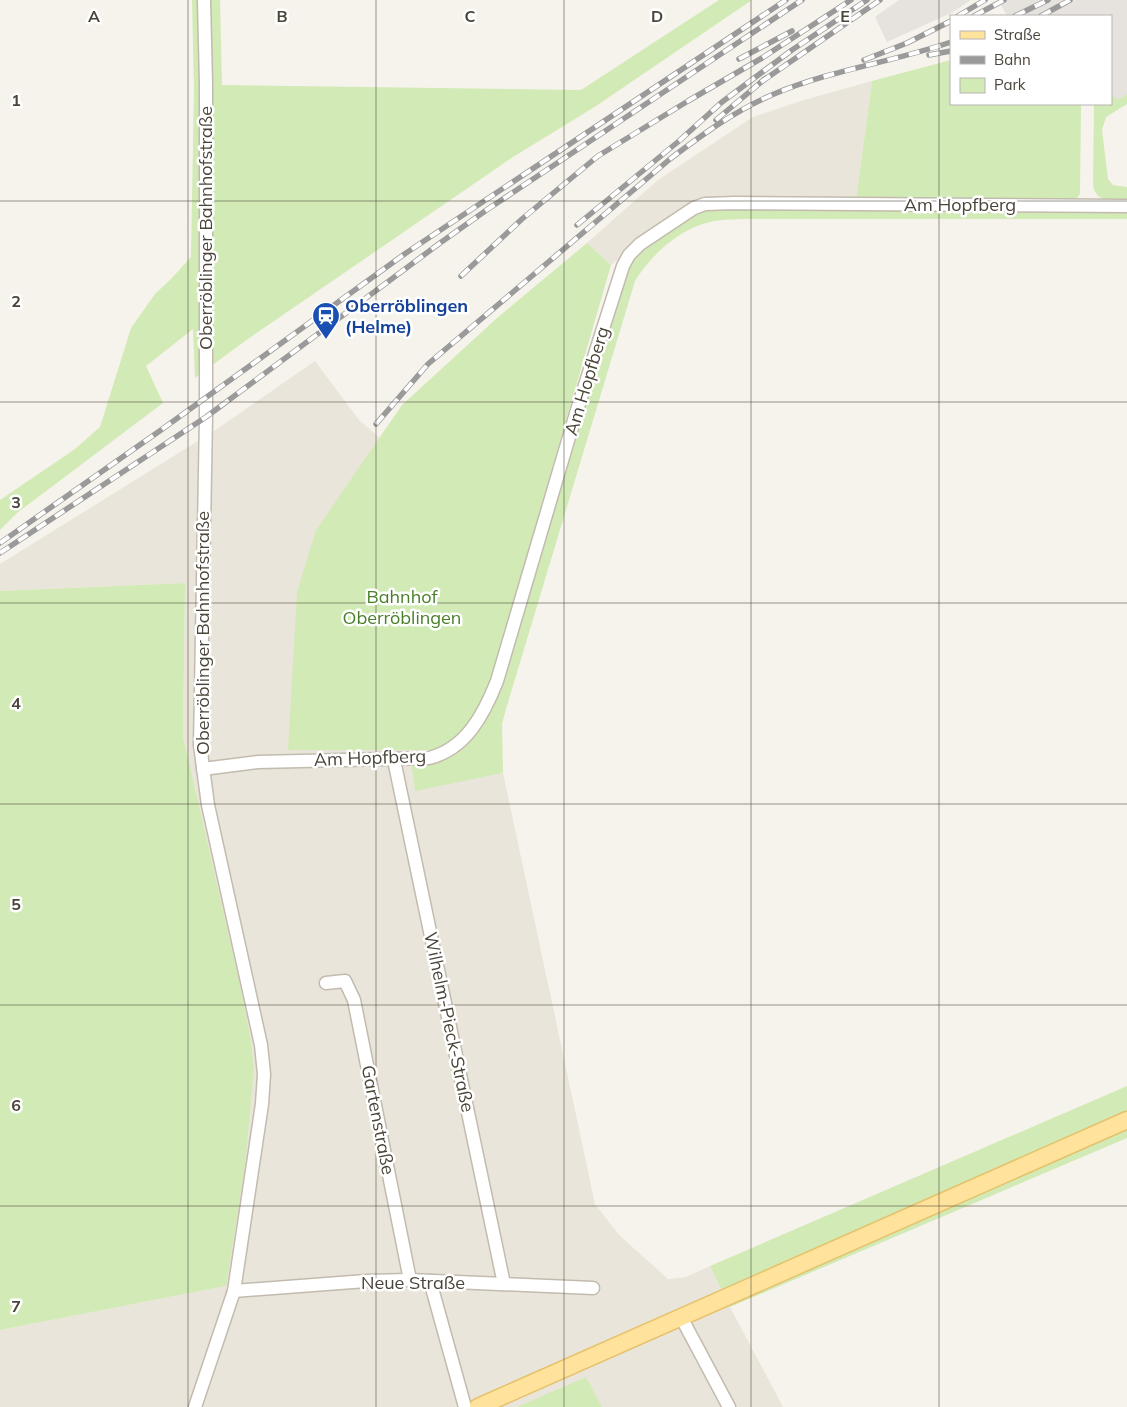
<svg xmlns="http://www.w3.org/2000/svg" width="1127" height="1407" font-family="Mulish,sans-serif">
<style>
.residential{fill:#eae5da}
.industrial{fill:#e6e2dd}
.green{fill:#d2eab5}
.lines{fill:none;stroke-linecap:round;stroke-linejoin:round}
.minor-casing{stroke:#c2bbae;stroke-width:15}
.major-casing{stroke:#e6c16a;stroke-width:19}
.minor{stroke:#fff;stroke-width:12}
.major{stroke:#ffe39c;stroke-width:16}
.rail-casing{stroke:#9a9a9a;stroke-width:5.5}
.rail{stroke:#fff;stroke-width:4;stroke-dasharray:11;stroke-linecap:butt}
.grid{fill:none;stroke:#4b4439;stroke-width:1;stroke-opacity:0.55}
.labels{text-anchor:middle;stroke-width:5;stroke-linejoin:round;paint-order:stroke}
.street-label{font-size:18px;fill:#4b4439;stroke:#fff}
.transit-label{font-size:18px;font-weight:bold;fill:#164399;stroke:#fff;text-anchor:start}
.park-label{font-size:18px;fill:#4a7f2a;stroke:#fff}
.grid-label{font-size:16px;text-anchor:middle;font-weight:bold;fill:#4b4439;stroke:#fff;stroke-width:5;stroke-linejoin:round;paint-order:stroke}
</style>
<rect width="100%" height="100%" fill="#f6f3ec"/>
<g class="residential">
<polygon points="872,81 856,200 701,200 636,245 611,265 587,243 658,180 753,117 804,100"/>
<polygon points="315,361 359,420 380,438 316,530 288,750 409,750 415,790 503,773 595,1204 619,1235 668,1279 686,1277 710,1266 730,1307 783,1407 0,1407 0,1330 226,1286 188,756 183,736 185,583 0,591 0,564 214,431"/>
</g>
<g class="industrial">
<polygon points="899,0 971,0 951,13 887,42 875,17"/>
<polygon points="998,0 1127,0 1127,94 1118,100 1111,94 1111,16 1007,16"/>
</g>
<g class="green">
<polygon points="192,0 220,0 222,85 581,90 719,0 752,0 596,106 513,157 245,341 195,378 193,329 146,366 163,403 17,513 0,530 0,500 75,449 100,427 131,328 155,294 172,278 191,257 194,89"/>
<polygon points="951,60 951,104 1081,104 1080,194 1077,198 1072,200 856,200 872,81"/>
<polygon points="1111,94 1118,100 1127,94 1127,104 1106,117 1102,130 1108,179 1113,185 1127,187 1127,201 1104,199 1098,196 1094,190 1093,184 1094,104 1111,104"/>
<path d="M704,209l423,1v9h-386c-10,1 -21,0 -31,3 -31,7 -59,33 -75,59l-129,428 -4,15 1,49 -88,18 -4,-28c9,0 20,1 28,-1 18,-4 30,-24 41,-37l145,-454 16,-22z"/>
<polygon points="587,243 611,265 487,693 473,720 457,739 437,750 288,750 297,592 316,530 402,405 497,318"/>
<polygon points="185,583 183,736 241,990 250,1036 254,1068 245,1165 226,1286 0,1330 0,591"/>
<polygon points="1127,1086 1127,1138 730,1307 710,1266"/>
<polygon points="586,1377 602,1407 517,1407"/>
</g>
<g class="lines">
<defs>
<g id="minor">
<polyline points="394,760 504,1284"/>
<path d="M203,769l55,-7 171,-4c37,-9 55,-44 68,-77l80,-271 46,-144 6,-11 11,-11 54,-36 11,-4 30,-1 392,3"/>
<polyline points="326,983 345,981 354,1000 410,1280"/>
<polyline points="430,1281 465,1407"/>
<polyline points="234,1291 366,1281 410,1280 593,1288"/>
<polyline points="681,1317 729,1407"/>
<polyline points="195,1407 234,1291 262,1104 264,1074 261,1045 208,805 200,745 206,417 206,84 204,0"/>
</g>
<polyline id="major" points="478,1407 1127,1120"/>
</defs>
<use href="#minor" class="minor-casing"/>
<use href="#major" class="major-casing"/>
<use href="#minor" class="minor"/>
<use href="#major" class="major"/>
<defs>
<g id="rail">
<polyline points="958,16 985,0"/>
<polyline points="974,16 1004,0"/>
<polyline points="1015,16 1048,0"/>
<polyline points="1041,16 1070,0"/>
<polyline points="929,55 951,51"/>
<polyline points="739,59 792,31"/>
<polyline points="864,60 907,43 951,21"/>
<polyline points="761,82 880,0"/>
<polyline points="716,120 766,78"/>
<polyline points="577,225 679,141 722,102 792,50 867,0"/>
<polyline points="461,276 522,219 598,156 688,101 762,58 851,0"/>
<path d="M376,424l52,-60 242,-205c33,-25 66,-49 104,-65 57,-24 119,-32 177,-52"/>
<polyline points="0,543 161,430 406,253 786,0"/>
<polyline points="0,553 206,417 440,243 488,209 802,0"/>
</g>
</defs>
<use href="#rail" class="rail-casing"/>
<use href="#rail" class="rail"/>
</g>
<path class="grid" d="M188,0v1407M376,0v1407M564,0v1407M751,0v1407M939,0v1407M0,201h1127M0,402h1127M0,603h1127M0,804h1127M0,1005h1127M0,1206h1127"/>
<defs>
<symbol id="station-pin" viewBox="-11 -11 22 30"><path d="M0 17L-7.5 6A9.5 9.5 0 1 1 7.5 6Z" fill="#1a4fb4" stroke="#fff"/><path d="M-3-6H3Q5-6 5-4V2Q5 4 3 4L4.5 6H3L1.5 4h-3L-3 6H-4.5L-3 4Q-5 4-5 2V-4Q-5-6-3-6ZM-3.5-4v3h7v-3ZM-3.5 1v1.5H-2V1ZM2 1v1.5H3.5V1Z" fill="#fff"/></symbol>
</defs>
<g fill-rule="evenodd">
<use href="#station-pin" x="310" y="300" width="32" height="43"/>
</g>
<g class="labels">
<g class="street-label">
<text x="960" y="211">Am Hopfberg</text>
<text transform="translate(206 228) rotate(-90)" y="6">Oberröblinger Bahnhofstraße</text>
<text transform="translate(587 381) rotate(-73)" y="6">Am Hopfberg</text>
<text transform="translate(203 633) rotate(-90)" y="6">Oberröblinger Bahnhofstraße</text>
<text transform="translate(370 758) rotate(-2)" y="6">Am Hopfberg</text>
<text transform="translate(449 1022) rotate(78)" y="6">Wilhelm-Pieck-Straße</text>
<text transform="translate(378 1120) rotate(79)" y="6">Gartenstraße</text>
<text x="413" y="1289">Neue Straße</text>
</g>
<g class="transit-label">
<text x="345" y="312">Oberröblingen<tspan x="345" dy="21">(Helme)</tspan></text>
</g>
<g class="park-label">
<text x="402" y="603">Bahnhof<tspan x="402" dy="21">Oberröblingen</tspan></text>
</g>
</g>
<g class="grid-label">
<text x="94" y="22">A</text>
<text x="282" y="22">B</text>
<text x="470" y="22">C</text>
<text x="657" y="22">D</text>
<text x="845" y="22">E</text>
<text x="16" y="106">1</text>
<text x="16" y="307">2</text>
<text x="16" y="508">3</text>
<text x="16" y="709">4</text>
<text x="16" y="910">5</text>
<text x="16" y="1111">6</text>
<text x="16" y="1312">7</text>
</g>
<rect x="950" y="15" width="162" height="90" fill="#ffffff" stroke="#b7b4b0"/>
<rect x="960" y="31" width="25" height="8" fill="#ffe39c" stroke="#b7b4b0"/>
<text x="994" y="40" font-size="15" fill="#4b4439">Straße</text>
<rect x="960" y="56" width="25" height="8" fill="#9a9a9a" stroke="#b7b4b0"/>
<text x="994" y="65" font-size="15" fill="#4b4439">Bahn</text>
<rect x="960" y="78" width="25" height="15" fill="#d2eab5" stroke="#b7b4b0"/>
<text x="994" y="90" font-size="15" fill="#4b4439">Park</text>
</svg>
